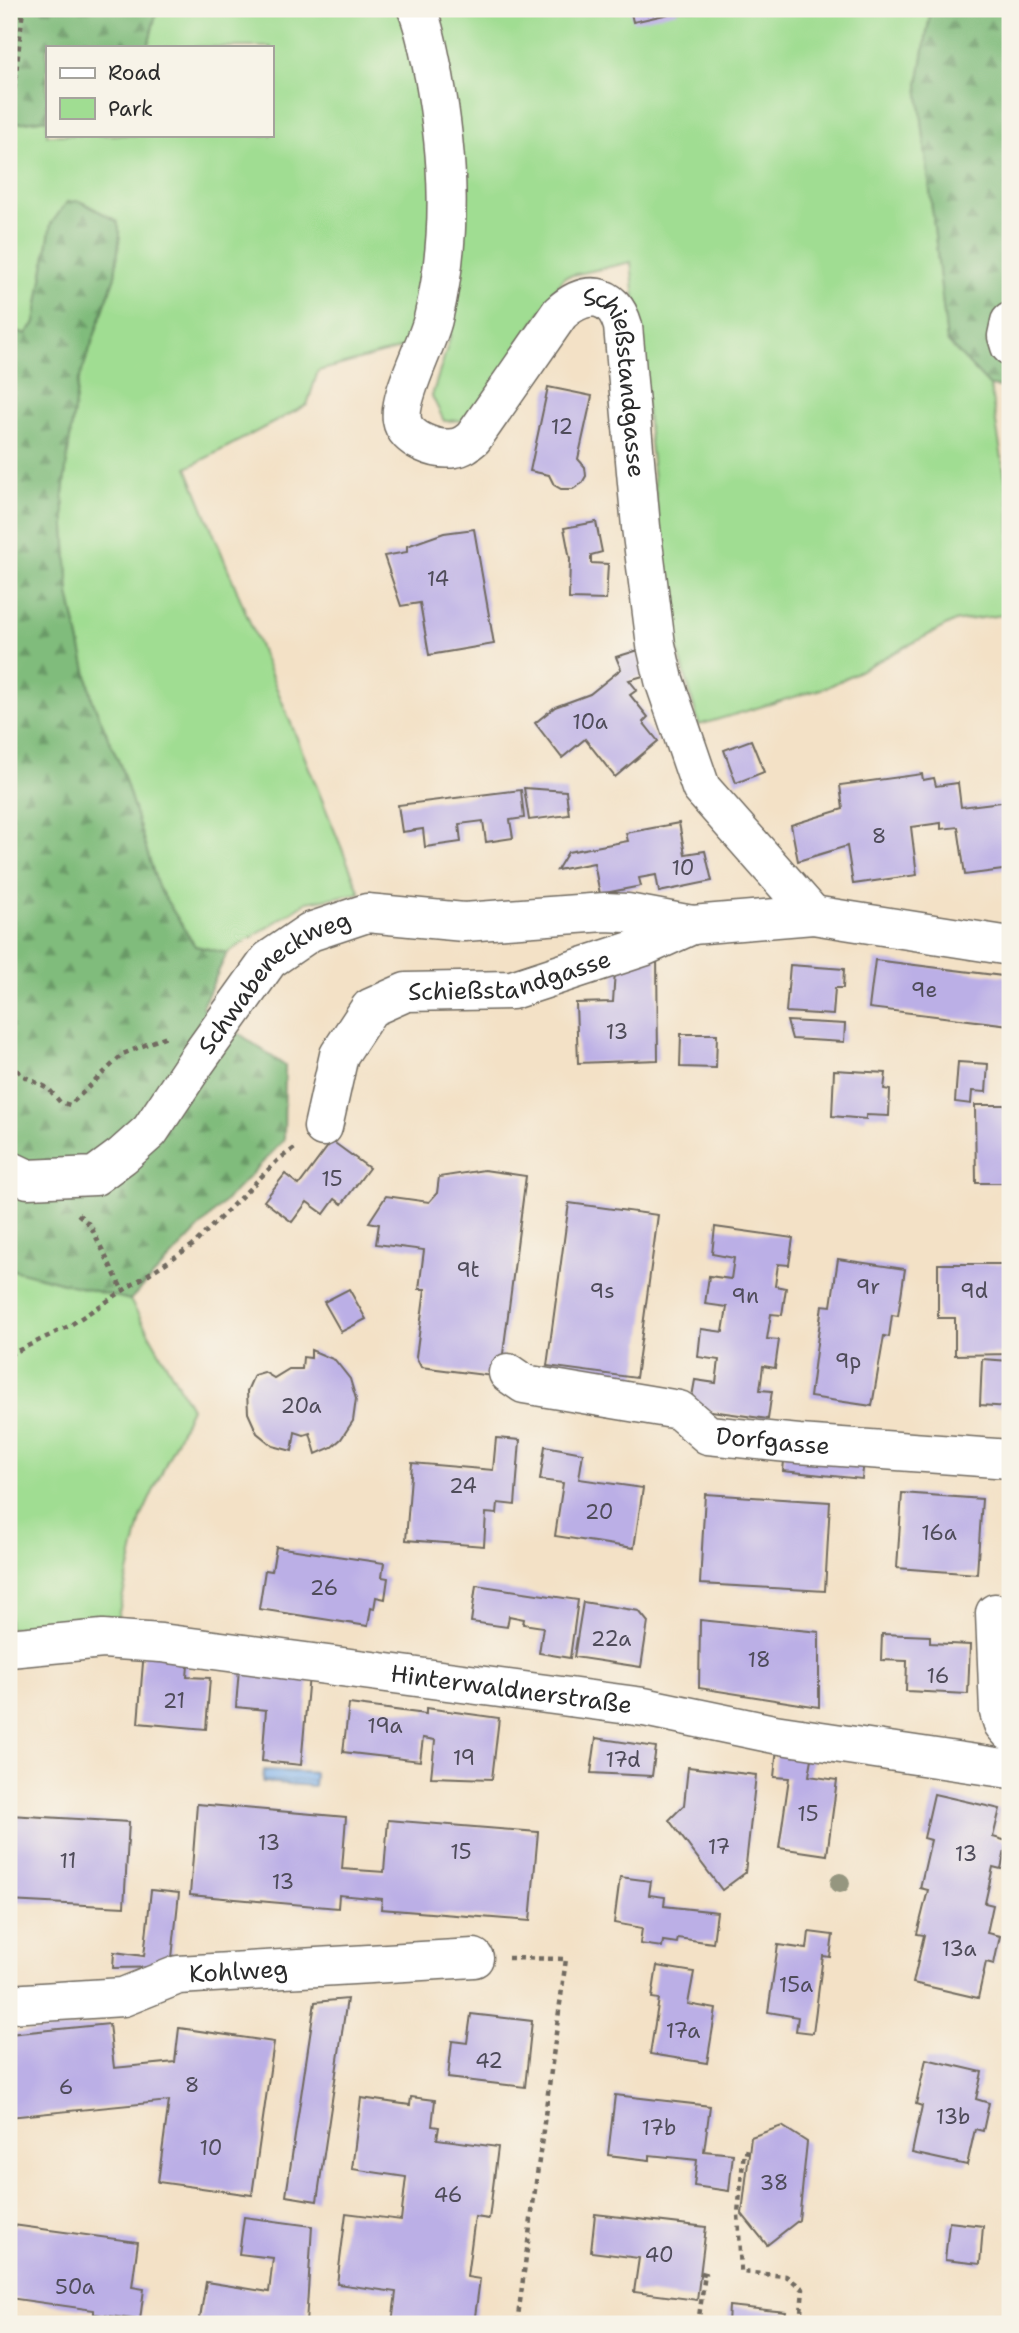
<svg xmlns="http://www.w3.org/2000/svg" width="1019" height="2333" font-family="'Shantell Sans',sans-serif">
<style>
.green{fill:#a0dd92;stroke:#66845e;stroke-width:2}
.forest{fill:url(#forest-firs);stroke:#567454;stroke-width:2}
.water{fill:url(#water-rules);stroke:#56708c;stroke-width:2}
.building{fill:#bbafe6}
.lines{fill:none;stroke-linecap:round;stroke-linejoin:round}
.minor-casing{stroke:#716b61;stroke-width:41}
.path{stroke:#716b61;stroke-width:4.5;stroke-dasharray:5 5;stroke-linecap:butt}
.minor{stroke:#fff;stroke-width:38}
.tree{fill:#95967f}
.labels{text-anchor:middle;stroke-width:7;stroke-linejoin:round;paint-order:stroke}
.number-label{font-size:21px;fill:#4f4c5a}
.street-label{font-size:24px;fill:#2b2b2b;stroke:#f7f3e8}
</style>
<defs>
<pattern id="forest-firs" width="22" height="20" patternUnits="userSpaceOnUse" patternTransform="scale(1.75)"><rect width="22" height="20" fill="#80bc7c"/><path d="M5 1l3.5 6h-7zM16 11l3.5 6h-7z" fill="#699966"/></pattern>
<pattern id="water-rules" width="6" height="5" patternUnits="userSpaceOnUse" patternTransform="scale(1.75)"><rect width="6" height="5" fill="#81b4ee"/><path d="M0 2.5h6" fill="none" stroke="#6a93c1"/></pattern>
</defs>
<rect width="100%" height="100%" fill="#f7f3e8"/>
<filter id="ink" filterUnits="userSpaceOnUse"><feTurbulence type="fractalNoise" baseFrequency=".0143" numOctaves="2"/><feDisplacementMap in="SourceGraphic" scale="14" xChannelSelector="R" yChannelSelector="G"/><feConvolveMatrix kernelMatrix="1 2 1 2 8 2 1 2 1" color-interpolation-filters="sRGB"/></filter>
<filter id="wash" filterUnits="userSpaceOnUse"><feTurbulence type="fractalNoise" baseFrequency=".00686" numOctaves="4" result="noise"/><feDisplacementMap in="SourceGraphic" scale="28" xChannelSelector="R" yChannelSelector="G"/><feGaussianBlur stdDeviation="1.57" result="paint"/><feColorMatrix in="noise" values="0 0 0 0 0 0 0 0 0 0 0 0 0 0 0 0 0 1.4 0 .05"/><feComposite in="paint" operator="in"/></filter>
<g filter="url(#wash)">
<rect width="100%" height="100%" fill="#f3e1c6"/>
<g class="green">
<polygon points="157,9 931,9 918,85 947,341 990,386 1010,507 1010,614 953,622 828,687 699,725 668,613 631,262 564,277 471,420 444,421 432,396 451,335 318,371 307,405 187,468 360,893 307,902 227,953 195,946 158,887 121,767 93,702 69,594 63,494 70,437 78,383 115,276 120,235 117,221 80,202 51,224 35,323 26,334 9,331 9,124 47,119 47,135 271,135 271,47 148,47"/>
<polygon points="9,1269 130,1300 191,1408 141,1518 115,1629 9,1628"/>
</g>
<g class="forest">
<polygon points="9,9 157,9 148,47 47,47 47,119 9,124"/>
<polygon points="931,9 1010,9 1010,388 990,386 947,341 918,85"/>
<polygon points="80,201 117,221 120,234 115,276 78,383 70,437 63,494 69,594 93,702 121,767 158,887 195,946 227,953 202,1007 285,1066 284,1140 130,1300 9,1269 9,331 26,334 35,323 51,224 67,202"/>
</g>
<polygon class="water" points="264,1770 315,1773 314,1786 263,1782"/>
<g id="blocks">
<g class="building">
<polygon points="630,9 677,9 678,12 633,22"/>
<polygon points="548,387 592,396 578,459 585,467 586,476 582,483 573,489 561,489 554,485 549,475 530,471"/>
<polygon points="596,522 602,552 591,555 591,563 608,564 606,600 569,599 570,559 564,528"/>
<polygon points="474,529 494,644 429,655 420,603 401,606 384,556 407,552 407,546 444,533"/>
<polygon points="642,649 650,674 629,680 637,690 630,695 648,717 643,722 658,741 615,777 585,739 562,758 535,723 555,707 590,694 621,669 616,657"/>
<polygon points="751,740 764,772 736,783 724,750"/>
<polygon points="922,774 923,780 934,778 936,786 958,783 961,807 1010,801 1010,869 965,875 958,827 941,829 941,823 911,827 917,875 853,884 847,846 798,861 791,825 843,809 840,785"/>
<polygon points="524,788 566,791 569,815 529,820"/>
<polygon points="521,790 524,818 510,820 513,838 486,842 483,821 459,824 461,842 425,847 423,829 402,832 398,805"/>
<polygon points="679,823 685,854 705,851 712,881 659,892 656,875 639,878 641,886 600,894 594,863 557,870 568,852 628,841 626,833"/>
<polygon points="657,953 658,1060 578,1063 576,1003 613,1002 615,970"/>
<polygon points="875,960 1010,977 1010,1025 869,1008"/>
<polygon points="790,965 844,969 843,988 835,988 833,1015 786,1012"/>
<polygon points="787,1021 845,1024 844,1042 792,1039"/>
<polygon points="681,1034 717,1034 716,1068 680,1067"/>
<polygon points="958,1062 988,1064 986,1092 972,1091 971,1104 955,1102"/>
<polygon points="834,1070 886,1073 884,1089 890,1090 889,1116 866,1115 866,1119 832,1116"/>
<polygon points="975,1105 1010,1105 1010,1183 976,1183"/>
<polygon points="332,1141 369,1168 342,1204 335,1199 324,1214 307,1202 292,1222 264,1201 285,1174 299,1185"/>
<polygon points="484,1170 526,1176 500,1377 421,1367 416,1357 425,1289 419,1289 424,1250 376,1244 379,1224 369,1222 386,1196 429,1202 437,1193 439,1177"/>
<polygon points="569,1203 658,1215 636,1378 547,1366"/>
<polygon points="715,1227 793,1238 789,1265 778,1264 775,1286 786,1288 782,1315 771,1314 767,1339 779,1340 775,1368 763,1366 760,1390 772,1391 768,1419 690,1408 695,1380 716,1383 719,1360 698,1357 701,1329 723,1332 727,1307 705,1304 709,1276 731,1279 734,1258 712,1254"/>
<polygon points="838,1259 905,1269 898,1316 892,1315 889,1337 884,1336 872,1406 810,1397 822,1305 831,1306"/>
<polygon points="938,1264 1010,1264 1010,1354 955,1355 955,1318 938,1318"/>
<polygon points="349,1289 366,1319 341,1332 324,1302"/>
<polygon points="311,1350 335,1360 350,1379 356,1399 353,1421 341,1439 332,1447 316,1454 310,1433 304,1435 295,1432 292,1451 273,1446 257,1433 248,1413 247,1391 254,1375 264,1372 274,1378 289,1369 302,1369 303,1357 311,1358"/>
<polygon points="982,1359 1010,1361 1010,1407 980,1405"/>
<polygon points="496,1438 520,1440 515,1505 498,1503 497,1514 486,1513 484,1546 406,1540 412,1463 493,1470"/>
<polygon points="545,1446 583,1453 579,1479 643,1488 634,1548 555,1536 563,1483 540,1480"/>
<polygon points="785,1451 864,1459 862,1479 783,1471"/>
<polygon points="902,1493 982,1499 977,1574 897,1568"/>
<polygon points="705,1494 830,1502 825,1591 700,1584"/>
<polygon points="276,1547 384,1563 382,1577 388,1578 385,1599 376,1597 374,1609 371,1608 368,1626 259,1609 265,1570 272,1571"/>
<polygon points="476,1585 578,1600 570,1658 539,1653 543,1627 523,1624 524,1619 509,1616 507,1627 471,1622"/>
<polygon points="583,1602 639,1611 648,1622 641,1667 574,1657"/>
<polygon points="700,1620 819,1632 819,1707 699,1688"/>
<polygon points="882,1634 930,1636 930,1643 970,1645 968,1694 906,1691 907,1661 881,1660"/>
<polygon points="144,1651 189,1655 187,1677 210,1678 206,1729 138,1723"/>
<polygon points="239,1668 309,1675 301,1765 262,1761 266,1710 236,1707"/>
<polygon points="349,1704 426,1714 426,1708 499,1718 492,1779 431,1777 435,1740 423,1738 420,1761 343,1752"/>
<polygon points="596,1738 656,1747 652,1776 591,1773"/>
<polygon points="777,1748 813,1753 809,1776 837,1780 827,1855 779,1848 789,1778 774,1777"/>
<polygon points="688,1767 756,1775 745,1873 722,1890 669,1820 684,1805"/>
<polygon points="934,1794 1000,1809 993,1837 1007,1841 1001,1869 993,1867 985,1903 993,1905 987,1933 1000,1936 994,1964 986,1962 978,1998 913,1983 924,1935 917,1934 928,1890 920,1888 931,1840 924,1838"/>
<polygon points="197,1804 346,1817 342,1869 384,1872 388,1820 538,1832 530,1921 381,1909 382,1899 339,1895 338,1908 190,1895"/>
<polygon points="9,1815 129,1822 124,1907 9,1901"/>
<polygon points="620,1877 651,1881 649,1895 665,1897 664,1906 717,1912 713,1943 678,1938 677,1943 663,1941 662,1947 640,1944 642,1928 614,1923"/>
<polygon points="151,1890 179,1893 171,1967 113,1968 114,1952 144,1956"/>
<polygon points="809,1932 833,1935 830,1957 823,1956 813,2033 796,2031 798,2017 768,2012 778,1945 807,1949"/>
<polygon points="657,1966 694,1972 688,2004 716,2009 707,2063 650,2054 659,1999 652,1998"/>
<polygon points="347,1999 317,2201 286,2196 315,2002"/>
<polygon points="471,2014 532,2021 525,2087 448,2078 452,2041 467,2043"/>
<polygon points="109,2024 114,2068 175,2062 179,2028 274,2042 252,2195 158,2182 169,2101 9,2117 9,2034"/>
<polygon points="926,2059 982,2072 976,2099 989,2103 983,2131 975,2129 967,2165 912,2153 922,2106 916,2104"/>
<polygon points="615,2095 710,2106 704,2151 733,2154 729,2191 694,2186 697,2160 650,2155 650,2160 608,2155"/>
<polygon points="411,2097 435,2100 432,2126 439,2127 437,2139 498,2147 489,2219 475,2217 467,2277 480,2279 474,2324 392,2324 396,2292 337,2284 346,2213 401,2220 406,2177 352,2169 361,2098 410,2105"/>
<polygon points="782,2126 807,2142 799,2220 767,2245 742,2214 751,2137"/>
<polygon points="595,2214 706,2227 697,2300 634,2292 639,2258 591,2252"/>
<polygon points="244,2217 312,2226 306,2324 199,2324 206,2282 269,2292 273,2258 239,2254"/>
<polygon points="949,2222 983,2226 980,2264 945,2260"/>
<polygon points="13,2225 138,2242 132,2287 144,2289 140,2320 94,2314 94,2310 9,2298 9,2263"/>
<polygon points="729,2306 786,2312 784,2324 728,2324"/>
</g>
</g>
</g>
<g filter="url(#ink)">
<use href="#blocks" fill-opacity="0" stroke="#716b61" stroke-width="2"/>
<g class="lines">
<defs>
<g id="minor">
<path id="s1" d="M417,9c9,22 12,44 17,67 15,83 19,160 -1,243 -6,26 -35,77 -31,101 3,20 35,31 52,28 8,-1 13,-5 19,-10l87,-125c25,-23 53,-22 63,13l18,201 15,118 8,35 37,108 112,127"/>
<polyline points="1010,322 1007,336 1010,346"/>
<path id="s2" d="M323,1127l16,-72 31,-47 36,-16 106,-2 131,-43 49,-22"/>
<path id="s3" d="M9,1170l19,9 67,-3 27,-20 28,-25 46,-69 73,-102 41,-28 57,-19 97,9 141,-10 22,1 65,12 121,-10 197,31"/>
<path id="s4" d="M508,1373l16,11 155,26 29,25 91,9 211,15"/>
<polyline points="995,1613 999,1712 1003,1724 1010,1732"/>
<path id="s5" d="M9,1648l94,-9 58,4 483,64 130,27 236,35"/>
<path id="s6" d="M9,2004l114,-7 55,-22 296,-17"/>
</g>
</defs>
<use href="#minor" class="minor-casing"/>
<g class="path">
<polyline points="9,139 23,9"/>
<polyline points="9,1063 25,1077 48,1088 60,1102 70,1105 123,1054 169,1035"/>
<polyline points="78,1214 90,1225 123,1291"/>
<polyline points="9,1355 69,1326 193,1245 279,1159 295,1148"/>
<polyline points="508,1958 566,1959 517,2324"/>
<polyline points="749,2152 744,2151 738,2213 741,2272 786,2276 803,2289 800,2324"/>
<polyline points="698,2324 705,2274 701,2273"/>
</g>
<use href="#minor" class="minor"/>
</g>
<circle class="tree" cx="840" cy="1883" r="10"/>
</g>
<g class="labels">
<g class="number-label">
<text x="562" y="434">12</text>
<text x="438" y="586">14</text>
<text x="590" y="729">10a</text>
<text x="879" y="843">8</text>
<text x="683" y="875">10</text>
<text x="924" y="997">9e</text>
<text x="617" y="1039">13</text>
<text x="332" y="1186">15</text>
<text x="468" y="1277">9t</text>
<text x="868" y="1294">9r</text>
<text x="602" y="1298">9s</text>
<text x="974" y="1298">9d</text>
<text x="745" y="1303">9n</text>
<text x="848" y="1368">9p</text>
<text x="301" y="1413">20a</text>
<text x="463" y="1493">24</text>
<text x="599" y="1519">20</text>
<text x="939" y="1540">16a</text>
<text x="324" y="1595">26</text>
<text x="611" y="1646">22a</text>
<text x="759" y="1667">18</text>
<text x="938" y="1683">16</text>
<text x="174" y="1708">21</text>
<text x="385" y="1733">19a</text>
<text x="464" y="1765">19</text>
<text x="623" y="1767">17d</text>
<text x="808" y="1821">15</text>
<text x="269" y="1850">13</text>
<text x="719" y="1854">17</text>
<text x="461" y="1859">15</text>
<text x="966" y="1861">13</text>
<text x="68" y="1868">11</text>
<text x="283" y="1889">13</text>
<text x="959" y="1956">13a</text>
<text x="796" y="1992">15a</text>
<text x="683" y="2038">17a</text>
<text x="489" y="2068">42</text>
<text x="192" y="2092">8</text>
<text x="66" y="2094">6</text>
<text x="953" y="2124">13b</text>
<text x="659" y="2135">17b</text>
<text x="211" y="2155">10</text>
<text x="774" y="2190">38</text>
<text x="448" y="2202">46</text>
<text x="659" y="2262">40</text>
<text x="75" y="2294">50a</text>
</g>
<g class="street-label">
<text dy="8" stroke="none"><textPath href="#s1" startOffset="789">Schießstandgasse</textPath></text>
<text dy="8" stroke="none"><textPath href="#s2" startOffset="275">Schießstandgasse</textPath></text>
<text dy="8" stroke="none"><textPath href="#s3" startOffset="357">Schwabeneckweg</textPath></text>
<text dy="8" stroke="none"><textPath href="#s4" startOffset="280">Dorfgasse</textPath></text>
<text dy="8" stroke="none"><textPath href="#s5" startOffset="506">Hinterwaldnerstraße</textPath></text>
<text dy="8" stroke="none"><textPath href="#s6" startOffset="234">Kohlweg</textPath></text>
</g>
</g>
<rect width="1019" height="2333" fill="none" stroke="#f7f3e8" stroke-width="35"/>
<rect x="46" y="46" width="228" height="91" fill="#f7f3e8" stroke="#a5a39c" stroke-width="2"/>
<rect x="60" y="68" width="35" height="10" fill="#ffffff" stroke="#a5a39c" stroke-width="2"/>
<text x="108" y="80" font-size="21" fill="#2b2b2b">Road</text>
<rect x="60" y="98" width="35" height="21" fill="#a0dd92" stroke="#a5a39c" stroke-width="2"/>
<text x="108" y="116" font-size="21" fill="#2b2b2b">Park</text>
</svg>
